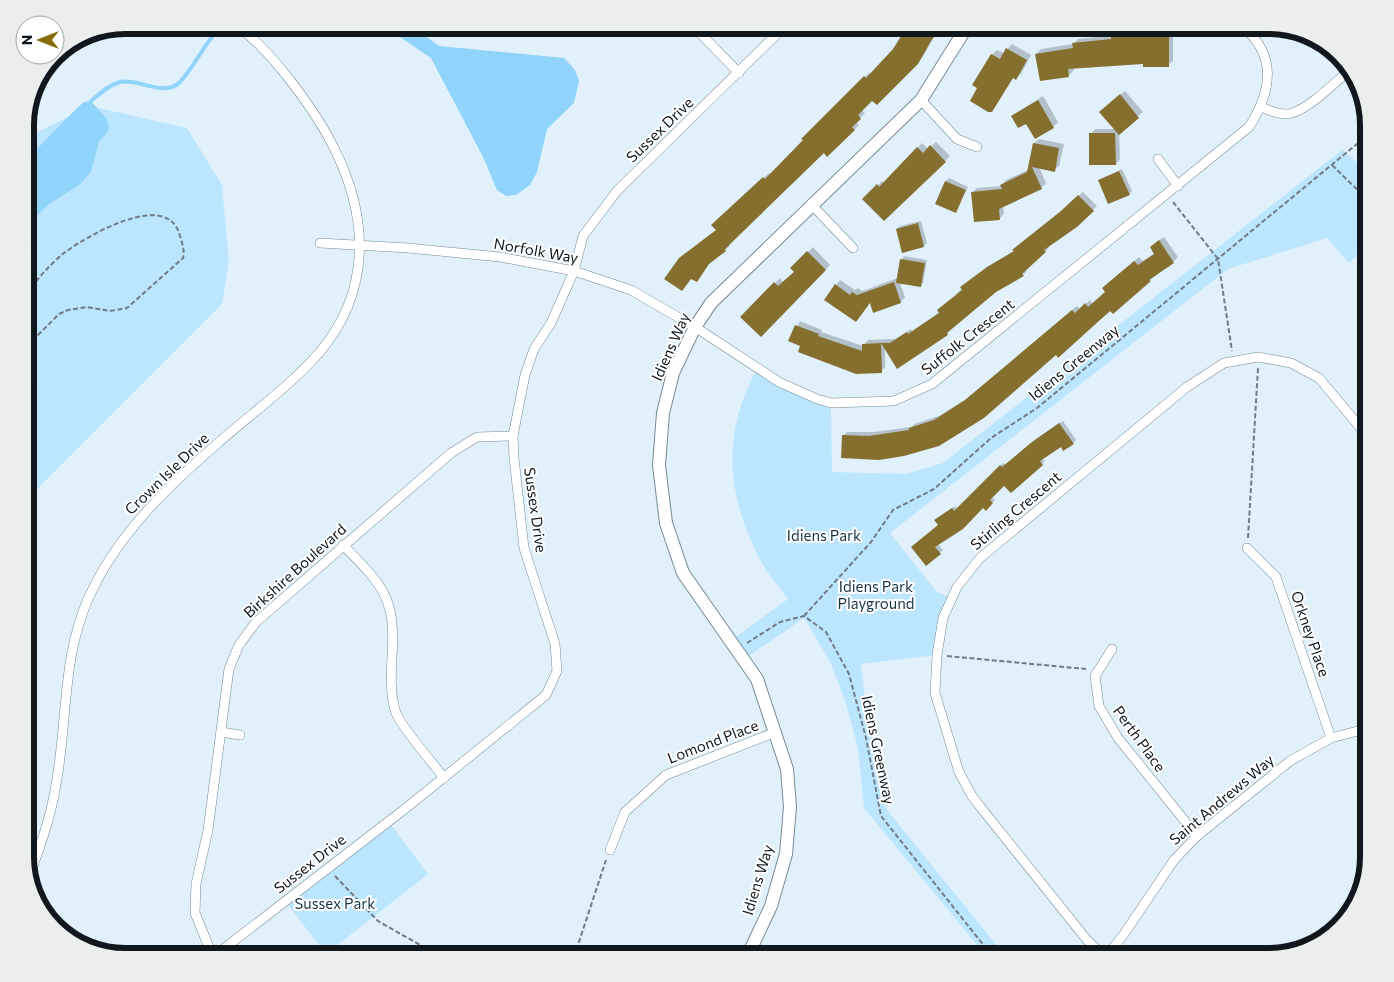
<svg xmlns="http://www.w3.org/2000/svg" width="1394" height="982" font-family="Commissioner,sans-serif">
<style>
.green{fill:#bce6ff}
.water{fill:#90d4fb}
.shadow{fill:#0003}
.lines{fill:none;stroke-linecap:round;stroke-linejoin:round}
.stream{stroke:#90d4fb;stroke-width:4}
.building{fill:#856f2e}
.street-casing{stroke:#768a95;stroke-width:10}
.secondary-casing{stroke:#768a95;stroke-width:14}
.path{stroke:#707c84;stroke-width:2;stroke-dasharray:5 2.5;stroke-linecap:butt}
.street{stroke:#fff;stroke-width:9}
.secondary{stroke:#fff;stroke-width:12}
.labels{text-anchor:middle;stroke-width:4;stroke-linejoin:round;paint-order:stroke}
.street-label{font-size:15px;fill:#11181d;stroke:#fff}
.park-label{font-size:15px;fill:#163545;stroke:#fff}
.rim{fill:none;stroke:#11181d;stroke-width:6}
</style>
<rect width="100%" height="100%" fill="#e0f1fc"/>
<g class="green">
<polygon points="90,106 187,128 222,185 229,261 222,304 25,501 25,138"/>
<path d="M1342,150l27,22v72l-20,19 -22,-25 -99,31 -338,264 47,59 15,6 -15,57 -76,9 5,44 21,102 119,147h-19l-123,-149 -6,-60 -13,-48 -15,-38 -26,-44 -61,42 -13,-19 58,-42c-8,-11 -18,-22 -25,-34 -36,-66 -43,-129 -6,-196l74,34 1,69 74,2 37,-11z"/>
<polygon points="388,821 428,874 326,954 285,901"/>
</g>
<g class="water">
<polygon points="387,25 419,25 421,33 439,46 564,58 575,70 579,81 574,103 547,129 537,172 530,185 516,195 506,196 497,190 483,157 431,58 388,29"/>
<polygon points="91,101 106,118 109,126 107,133 99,141 91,172 79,185 49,204 25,227 25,161 78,107 84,102"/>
</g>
<g class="shadow">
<polygon points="1117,32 1173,33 1173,61 1168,65 1144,62 1073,67 1074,70 1069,75 1041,80 1036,54 1041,49 1073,44 1078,39 1115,35"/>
<polygon points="935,35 922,58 877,103 872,99 862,110 865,113 856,122 859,125 827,155 824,151 728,244 730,246 725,250 692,278 682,290 717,230 713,225 769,173 771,175 805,140 803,139 869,73 871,74"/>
<polygon points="1012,44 1031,55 1021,74 1016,78 1013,77 991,112 979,88 973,85 992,54 997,50 1004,53"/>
<polygon points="1125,91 1143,112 1119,133 1120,159 1116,164 1091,134 1095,129 1116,129 1106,107"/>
<polygon points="1043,96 1058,122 1053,127 1027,122 1012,116"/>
<polygon points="1039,139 1064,144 1059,166 1054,170 1039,167 1046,183 1041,188 1003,206 1004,214 999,219 973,192 977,188 1001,186 1006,180 1028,170 1034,143"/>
<polygon points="936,142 950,156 884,219 864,199 882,181 884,183 922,143 928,149"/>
<polygon points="1122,169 1132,191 1129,194 1100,180"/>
<polygon points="949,178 968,187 955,212 946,181"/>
<polygon points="1083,192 1097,206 1076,226 1048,246 1049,248 1025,269 1027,271 1023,275 995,291 950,329 947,334 885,347 885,367 881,372 790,340 800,321 822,330 821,332 863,346 868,340 895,339 911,329 912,331 940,312 966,284 1015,250"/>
<polygon points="921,221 927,243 924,246 903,252 897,229 900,226"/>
<polygon points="1164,237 1178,257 1173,262 1056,354 903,455 843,436 847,432 874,432 911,427 914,424 939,416 971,396 1077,306 1080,309 1090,300 1093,304 1106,291 1108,284 1139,257 1143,261 1155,253 1155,243"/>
<polygon points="813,247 830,265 761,336 742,317 780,278 783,282 795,271 792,268"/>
<polygon points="904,256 927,260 923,283 920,286 900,283 905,297 901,302 870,302 856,320 836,285 840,280 855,290 858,288 862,291 898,278 902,259"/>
<polygon points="1063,421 1076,440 1073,443 1061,446 1042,458 1045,461 1042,464 1004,484 992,497 995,500 986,509 983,507 938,544 943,550 926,564 939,525 939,517 955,506 957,509 1003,463 1006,465 1036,439"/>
</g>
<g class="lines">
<path class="stream" d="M91,101c8,-7 18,-16 29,-19 19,-4 44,16 60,0 12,-13 21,-31 32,-45"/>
</g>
<g class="building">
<polygon points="908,25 943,25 931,41 918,64 877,105 872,101 858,115 861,119 852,127 855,130 827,157 824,153 725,249 726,251 709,264 697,282 691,279 682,291 664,279 679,258 716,230 711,225 763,177 765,179 803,140 801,139 864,76 866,78 893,49"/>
<polygon points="1111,36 1169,37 1169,67 1143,67 1143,64 1068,69 1069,77 1040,81 1035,54 1073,48 1072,43 1111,39"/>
<polygon points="1006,48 1027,60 1016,80 1013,78 992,112 988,112 970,101 977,88 972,85 991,54 1000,59"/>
<polygon points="1120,94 1139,118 1119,135 1099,112"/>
<polygon points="1038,100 1054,128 1035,139 1026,124 1018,128 1011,116"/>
<polygon points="1089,133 1115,133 1116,165 1089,165"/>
<polygon points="1033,143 1059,148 1055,172 1032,167 1042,189 999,209 1000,220 974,222 971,192 1002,189 1000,185 1027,172"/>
<polygon points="930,145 946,162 884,221 862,199 877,184 879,187 917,147 923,153"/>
<polygon points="1119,171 1130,195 1108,204 1098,180"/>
<polygon points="945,181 966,190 956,213 935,204"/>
<polygon points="1078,195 1094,211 1077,227 1044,250 1046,252 1022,274 1024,276 996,292 947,333 948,335 897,369 881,343 890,343 907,332 908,334 939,313 937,310 962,290 960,287 987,267 1014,251 1012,250 1061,211"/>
<polygon points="918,223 924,247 902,253 896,229"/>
<polygon points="1159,240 1174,263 1149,280 1151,281 1113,314 1110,311 1058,358 1056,355 984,418 939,446 904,456 879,460 841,458 842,435 869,436 909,430 909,428 934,420 965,400 1072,310 1075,313 1085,303 1088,307 1105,292 1102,288 1134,261 1138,265 1154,254 1150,247"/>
<polygon points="807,251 826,270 761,337 740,317 774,282 778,286 794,272 790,268"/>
<polygon points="900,259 925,263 921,287 896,283"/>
<polygon points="894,282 901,303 873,313 870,303 856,322 824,300 835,284 850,295 852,292 857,295"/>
<polygon points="795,325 819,334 818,336 862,351 862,344 881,343 882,373 856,374 798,352 800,346 788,341"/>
<polygon points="1059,423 1074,444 1063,451 1061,447 1040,461 1043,465 1011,493 1004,486 990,500 993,503 986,511 983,508 963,529 935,547 941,554 926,566 911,547 938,525 934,520 952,508 954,511 1000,465 1002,467 1032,442"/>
</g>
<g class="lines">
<defs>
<g id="street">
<polyline points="692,25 739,73"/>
<polyline points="921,100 957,139 977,147"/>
<path d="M1261,107c10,4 21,9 31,6 18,-5 43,-31 58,-43"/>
<polyline points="1158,159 1178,186"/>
<polyline points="811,204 853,248"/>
<path d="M320,243l88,5 92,9 74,14 57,19 64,37 84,55 38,17 14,4 63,-2 38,-17 317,-257c23,-36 29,-72 -8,-102"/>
<path d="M343,545c40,41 53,52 49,112 -1,19 -2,38 4,56 6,15 37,50 48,65"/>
<polyline points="1247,548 1276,577 1331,738"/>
<polyline points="1112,649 1095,676 1099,706 1118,738 1197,836"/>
<polyline points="221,732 240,735"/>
<polyline points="610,850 625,812 666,775 776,732"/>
<path d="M29,877c10,-28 21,-57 26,-87 13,-64 6,-132 34,-193 28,-62 78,-110 129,-154 34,-30 71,-56 101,-90 52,-61 50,-134 16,-203 -18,-37 -65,-103 -100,-125"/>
<polyline points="213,957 406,808 546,695 557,671 555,644 524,548 514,458 513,436 525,375 534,349 551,323 574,271 583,236 617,191 786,25"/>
<polyline points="213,957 195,913 196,884 208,830 229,669 239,645 256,622 451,453 477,437 513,436"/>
<polyline points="1105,957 1087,940 986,814 972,796 959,772 935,693 937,655 943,618 957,587 980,558 1187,387 1224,363 1258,357 1291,363 1319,378 1369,438"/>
<polyline points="1106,957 1124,934 1174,860 1197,836 1290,761 1331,738 1369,728"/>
</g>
<polyline id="secondary" points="747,957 771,906 786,854 790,807 787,769 757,679 683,573 666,523 659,465 663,413 673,373 695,327 711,303 921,100 968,25"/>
</defs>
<use href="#street" class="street-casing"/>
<use href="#secondary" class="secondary-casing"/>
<g class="path">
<polyline points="1332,165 1369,201"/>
<polyline points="1173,202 1218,259 1232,351"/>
<path d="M25,343l11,-6 23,-23 9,-4 19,-3 23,4 17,-3 56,-50c2,-8 -1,-15 -3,-22 -12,-48 -93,0 -116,17 -15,12 -27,27 -39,42"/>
<polyline points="1248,538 1258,368"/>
<polyline points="804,616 871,542 893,510 934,489 991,438 1037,408 1369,134"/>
<polyline points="747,643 780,622 804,616 826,632 849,674 866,738 881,816 993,957"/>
<polyline points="947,656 1086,669"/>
<polyline points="335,876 378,921 441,957"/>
<polyline points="574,957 606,860"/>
</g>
<use href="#street" class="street"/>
<use href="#secondary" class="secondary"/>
</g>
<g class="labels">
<g class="street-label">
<text transform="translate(660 130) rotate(-44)" y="5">Sussex Drive</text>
<text transform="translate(536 251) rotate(10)" y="5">Norfolk Way</text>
<text transform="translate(968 337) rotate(-38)" y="5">Suffolk Crescent</text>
<text transform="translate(671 347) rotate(-66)" y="5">Idiens Way</text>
<text transform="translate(1074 363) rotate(-39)" y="5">Idiens Greenway</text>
<text transform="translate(167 474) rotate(-44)" y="5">Crown Isle Drive</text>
<text transform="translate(535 510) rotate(82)" y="5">Sussex Drive</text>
<text transform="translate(1016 511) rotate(-40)" y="5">Stirling Crescent</text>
<text transform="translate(295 571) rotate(-42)" y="5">Birkshire Boulevard</text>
<text transform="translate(1310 634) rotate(71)" y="5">Orkney Place</text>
<text transform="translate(1139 739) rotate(54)" y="5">Perth Place</text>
<text transform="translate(713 742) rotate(-21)" y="5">Lomond Place</text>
<text transform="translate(878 750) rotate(78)" y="5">Idiens Greenway</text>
<text transform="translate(1222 800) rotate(-40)" y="5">Saint Andrews Way</text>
<text transform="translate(310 864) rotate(-38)" y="5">Sussex Drive</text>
<text transform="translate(758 880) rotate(-73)" y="5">Idiens Way</text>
</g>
<g class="park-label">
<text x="824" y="541">Idiens Park</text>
<text x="876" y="592">Idiens Park<tspan x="876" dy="17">Playground</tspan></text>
<text x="335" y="909">Sussex Park</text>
</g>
</g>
<path d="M0 0H1394V982H0ZM125 34H1269A91 91 0 0 1 1360 125V857A91 91 0 0 1 1269 948H125A91 91 0 0 1 34 857V125A91 91 0 0 1 125 34Z" fill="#eceded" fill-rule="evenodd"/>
<path class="rim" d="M125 34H1269A91 91 0 0 1 1360 125V857A91 91 0 0 1 1269 948H125A91 91 0 0 1 34 857V125A91 91 0 0 1 125 34Z"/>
<g transform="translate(40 40) rotate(270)"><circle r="24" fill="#ffffff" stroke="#a0a3a5"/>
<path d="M0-4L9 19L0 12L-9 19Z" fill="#876c09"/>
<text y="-8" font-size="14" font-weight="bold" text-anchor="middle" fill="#11181d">N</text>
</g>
</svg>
